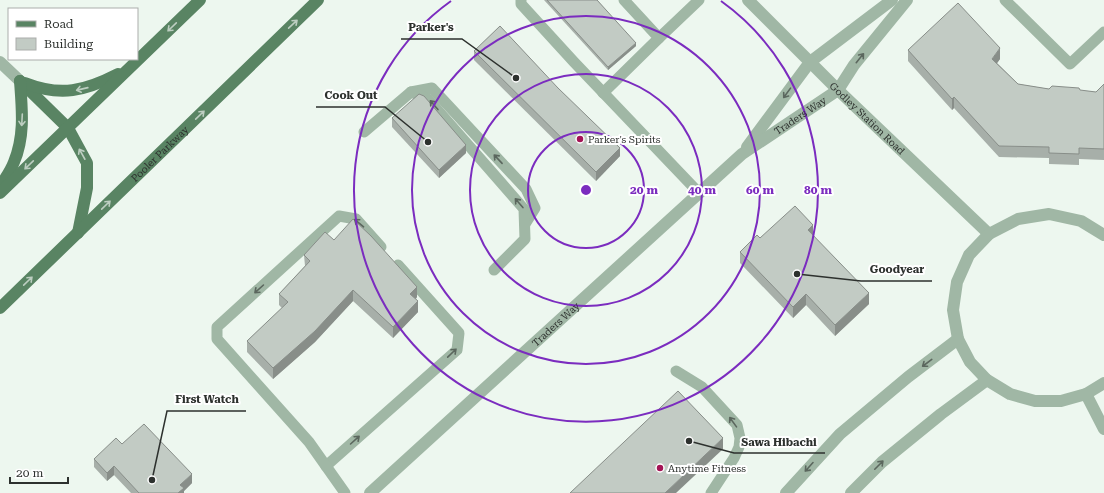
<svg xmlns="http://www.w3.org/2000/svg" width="1104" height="493" font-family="'Roboto Serif',serif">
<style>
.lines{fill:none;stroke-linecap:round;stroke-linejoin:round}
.service{stroke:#a0b7a5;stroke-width:11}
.minor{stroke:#a0b7a5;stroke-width:12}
.tertiary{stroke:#a0b7a5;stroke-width:12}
.primary{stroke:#598463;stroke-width:12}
.wall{fill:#a7afa9}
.shaded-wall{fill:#888e89}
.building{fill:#c2cbc4;stroke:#888e89}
.oneway{stroke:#bdcec1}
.oneway2{stroke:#5b675e}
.ring{fill:none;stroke:#7b2cbf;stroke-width:2}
.poi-dot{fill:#a41355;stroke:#fff;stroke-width:1.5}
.labels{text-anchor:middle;stroke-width:4;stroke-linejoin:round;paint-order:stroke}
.street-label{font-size:10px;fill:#2d312e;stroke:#fff}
.poi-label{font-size:10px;fill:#2d312e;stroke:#fff;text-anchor:start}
.centre{fill:#7b2cbf;stroke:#fff;stroke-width:2}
.ring-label{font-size:12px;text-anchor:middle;font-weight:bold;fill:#7b2cbf;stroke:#fff;stroke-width:4;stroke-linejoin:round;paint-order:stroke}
.leader{fill:none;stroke:#2d312e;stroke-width:1.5}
.callout-dot{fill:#2d312e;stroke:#fff;stroke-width:1.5}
.callout-label{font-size:11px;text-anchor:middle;font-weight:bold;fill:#2d312e;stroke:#fff;stroke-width:4;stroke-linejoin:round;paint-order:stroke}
</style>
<rect width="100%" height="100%" fill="#edf7ef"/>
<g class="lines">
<g class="service">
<polyline points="521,0 521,4 574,62 699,193"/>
<polyline points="1005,0 1070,64 1104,32"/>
<polyline points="659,38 699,0"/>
<polyline points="411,92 432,88 526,189 535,208 525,224"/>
<polyline points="603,93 659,38 624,0"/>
<polyline points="364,132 411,92 428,99 524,209 525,239 494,270"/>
<polyline points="676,371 702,387 737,425 740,438 739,447 734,458 711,493"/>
<polyline points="326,466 457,350 459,333 398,265"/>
<polyline points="345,493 309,442 217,339 217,327 339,216 356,219 381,247"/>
</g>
<g class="minor">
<polyline points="0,62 20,81"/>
<polyline points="747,147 810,62 892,0"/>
<polyline points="1086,394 1104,429"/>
<path id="s1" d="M370,493l372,-339 96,-64 16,-25 53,-65"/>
</g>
<g class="tertiary">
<path id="s2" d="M748,0l90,90 151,144"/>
<polyline points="1104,235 1081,221 1049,214 1018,219 989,234 969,255 957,282 953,310 958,339 970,362 987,380 1010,394 1035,401 1061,401 1086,394 1104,383"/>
<polyline points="786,493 840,434 908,377 958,339"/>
<polyline points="851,493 882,462 941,414 987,380"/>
</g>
<g class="primary">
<polyline points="20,81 68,128 87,163 87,188 78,233"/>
<path d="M25,83c36,14 60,8 93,-9"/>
<path d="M0,186c5,-7 11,-16 14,-24 11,-26 8,-53 6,-81"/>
<polyline points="0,193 200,0"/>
<path id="s3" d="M0,308l318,-308"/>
</g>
</g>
<g class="wall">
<polygon points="544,0 597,0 636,46 608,70"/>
<polygon points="908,50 1000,59 997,63 1018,84 1049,89 1096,92 1104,84 1104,160 1079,159 1079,165 1049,164 1049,158 999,157 954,108 952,110 908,61"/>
<polygon points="474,51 620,156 596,181 474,60"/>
<polygon points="392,118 466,153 439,178 392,127"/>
<polygon points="813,235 869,304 835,336 806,305 793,318 740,263 740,252 760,238"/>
<polygon points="334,240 417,297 416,299 418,312 393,338 353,301 315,342 273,379 247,352 247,341 282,308 279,305 279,294 305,266 304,255"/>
<polygon points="122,444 192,483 184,491 184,493 131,493 114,475 107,481 94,467 94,459"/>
</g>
<g class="shaded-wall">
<polygon points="636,43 636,46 608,70 608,67"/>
<polygon points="1000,48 1000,59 992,70 992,59"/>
<polygon points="954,97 954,108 952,110 952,99"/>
<polygon points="466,145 466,153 439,178 439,170"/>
<polygon points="620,148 620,156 596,181 596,172"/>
<polygon points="813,225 813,236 808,230"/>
<polygon points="417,287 417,297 410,305 410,294"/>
<polygon points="353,290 353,301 315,342 273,379 273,368"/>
<polygon points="869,293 869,304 835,336 835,325"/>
<polygon points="806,294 806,305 793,318 793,307"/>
<polygon points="418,301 418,312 393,338 393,327"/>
<polygon points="723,438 723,449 676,493 665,493"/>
<polygon points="114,466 114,475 107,481 107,473"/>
<polygon points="192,474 192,483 184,491 184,493 178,493 180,485"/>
</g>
<g class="building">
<polygon points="547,0 597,0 636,43 608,67"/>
<polygon points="958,3 1000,48 992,59 1018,84 1049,89 1052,86 1079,88 1080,90 1096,92 1104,84 1104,149 1079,148 1079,154 1049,153 1049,147 999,146 954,97 952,99 908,50"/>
<polygon points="500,26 558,88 620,148 596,172 474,51"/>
<polygon points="419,94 424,96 466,145 439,170 392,118"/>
<polygon points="795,206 813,225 808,230 869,293 835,325 806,294 793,307 740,252 757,235 760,238"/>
<polygon points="353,219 371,236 417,287 410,294 418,301 393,327 353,290 315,331 273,368 247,341 288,302 279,294 310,261 304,255 325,232 334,240"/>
<polygon points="678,391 723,438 665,493 570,493"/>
<polygon points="144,424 192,474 180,485 184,488 178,493 139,493 114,466 107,473 94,459 116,438 122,444"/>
</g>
<defs><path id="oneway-shaft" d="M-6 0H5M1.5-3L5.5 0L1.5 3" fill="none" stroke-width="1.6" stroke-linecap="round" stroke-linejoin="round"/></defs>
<g class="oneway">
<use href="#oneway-shaft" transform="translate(293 24) rotate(-43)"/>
<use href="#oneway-shaft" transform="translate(172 27) rotate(136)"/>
<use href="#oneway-shaft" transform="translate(82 89) rotate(167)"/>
<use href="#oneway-shaft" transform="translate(200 115) rotate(-44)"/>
<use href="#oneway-shaft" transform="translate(22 120) rotate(93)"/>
<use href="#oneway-shaft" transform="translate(82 154) rotate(-119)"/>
<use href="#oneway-shaft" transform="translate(29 165) rotate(136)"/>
<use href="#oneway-shaft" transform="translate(106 205) rotate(-44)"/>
<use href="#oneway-shaft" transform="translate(28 281) rotate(-44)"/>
</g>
<g class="oneway2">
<use href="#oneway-shaft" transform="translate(860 58) rotate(-51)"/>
<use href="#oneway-shaft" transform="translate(787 93) rotate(126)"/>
<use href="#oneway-shaft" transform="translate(434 105) rotate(-131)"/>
<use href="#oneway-shaft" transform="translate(498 159) rotate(-133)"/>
<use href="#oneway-shaft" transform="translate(519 203) rotate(-131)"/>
<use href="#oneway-shaft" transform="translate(359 223) rotate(-140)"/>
<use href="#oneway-shaft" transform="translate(259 289) rotate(138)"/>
<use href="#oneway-shaft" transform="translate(452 353) rotate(-44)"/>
<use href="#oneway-shaft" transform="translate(927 363) rotate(143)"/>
<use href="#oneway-shaft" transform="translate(733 422) rotate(-126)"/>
<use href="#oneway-shaft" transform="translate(355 440) rotate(-42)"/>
<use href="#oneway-shaft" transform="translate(879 465) rotate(-45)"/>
<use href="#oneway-shaft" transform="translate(809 467) rotate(132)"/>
</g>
<g class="ring">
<circle cx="586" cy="190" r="58"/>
<circle cx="586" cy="190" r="116"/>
<circle cx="586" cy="190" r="174"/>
<path d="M721 1A232 232 0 1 1 451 1"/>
</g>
<g class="poi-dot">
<circle cx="580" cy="139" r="4"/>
<circle cx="660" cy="468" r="4"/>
</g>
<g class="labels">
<g class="street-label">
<text dy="4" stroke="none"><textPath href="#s1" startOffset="573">Traders Way</textPath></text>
<text dy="4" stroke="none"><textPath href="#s2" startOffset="168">Godley Station Road</textPath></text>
<text dy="4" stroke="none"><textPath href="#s3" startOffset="222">Pooler Parkway</textPath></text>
<text dy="4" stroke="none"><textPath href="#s1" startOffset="251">Traders Way</textPath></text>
</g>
<g class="poi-label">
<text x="588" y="143">Parker's Spirits</text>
<text x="668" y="472">Anytime Fitness</text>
</g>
</g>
<circle cx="586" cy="190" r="6" class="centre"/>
<g class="ring-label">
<text x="644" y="194">20 m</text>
<text x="702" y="194">40 m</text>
<text x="760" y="194">60 m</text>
<text x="818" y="194">80 m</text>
</g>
<path class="leader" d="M516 78L462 39H401M428 142L385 107H316M797 274L861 281H932M152 480L167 411H246M689 441L734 453H825"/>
<g class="callout-dot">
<circle cx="516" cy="78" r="4"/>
<circle cx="428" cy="142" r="4"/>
<circle cx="797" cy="274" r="4"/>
<circle cx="152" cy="480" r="4"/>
<circle cx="689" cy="441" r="4"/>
</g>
<g class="callout-label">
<text x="431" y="31">Parker's</text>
<text x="351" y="99">Cook Out</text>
<text x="897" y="273">Goodyear</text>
<text x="207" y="403">First Watch</text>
<text x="779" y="446">Sawa Hibachi</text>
</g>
<rect x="8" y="8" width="130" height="52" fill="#ffffff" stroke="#abadab"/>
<rect x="16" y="21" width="20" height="6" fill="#598463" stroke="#abadab"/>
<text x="44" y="28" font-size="12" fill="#2d312e">Road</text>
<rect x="16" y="38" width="20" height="12" fill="#c2cbc4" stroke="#abadab"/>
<text x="44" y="48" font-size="12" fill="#2d312e">Building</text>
<path d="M10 477v6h58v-6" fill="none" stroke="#2d312e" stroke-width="2"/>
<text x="16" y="477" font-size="12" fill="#2d312e" stroke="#ffffff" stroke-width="3" paint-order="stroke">20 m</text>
</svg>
